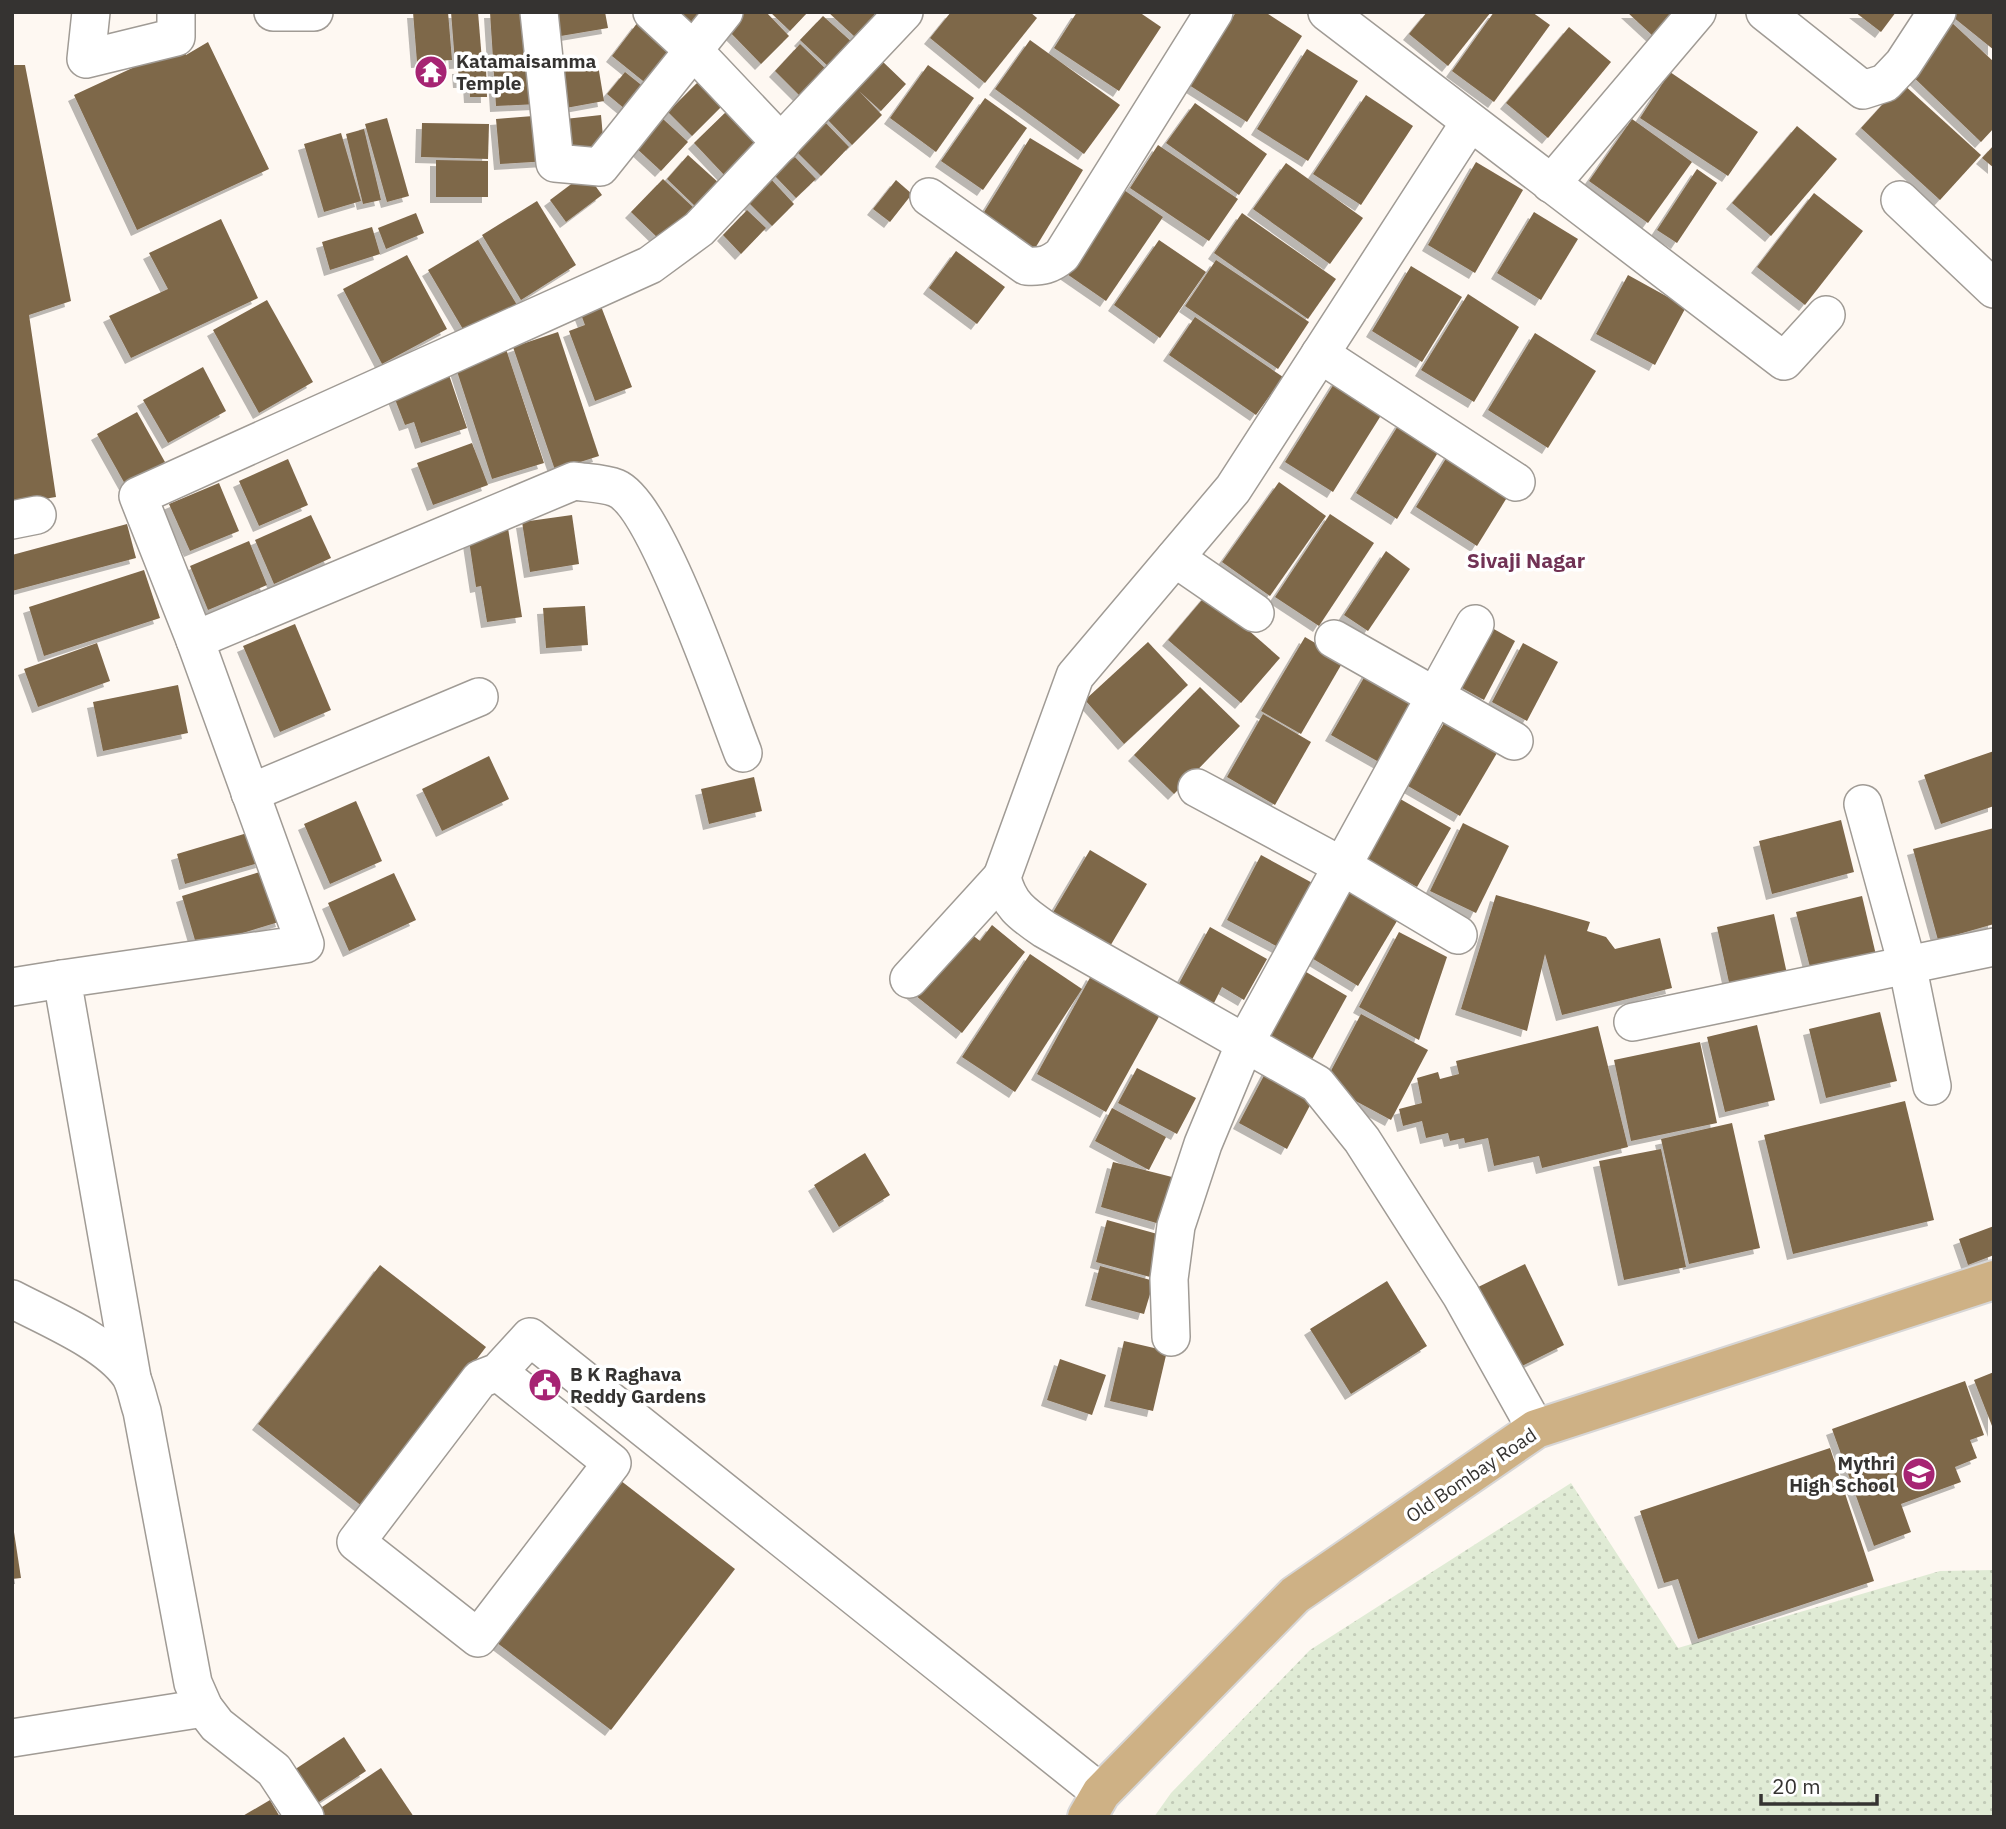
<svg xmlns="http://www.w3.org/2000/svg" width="2006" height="1829" font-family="'IBM Plex Sans',sans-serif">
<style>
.grass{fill:url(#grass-dots)}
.building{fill:#7e674a;filter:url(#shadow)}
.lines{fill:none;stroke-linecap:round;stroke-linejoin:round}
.minor-casing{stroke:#a09b95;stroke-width:40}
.major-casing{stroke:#d7d6d6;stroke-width:42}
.minor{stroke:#fff;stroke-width:37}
.major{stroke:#ceb185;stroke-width:38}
.labels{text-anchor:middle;stroke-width:7;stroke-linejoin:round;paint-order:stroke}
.poi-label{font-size:19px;font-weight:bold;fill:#353331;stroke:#fff;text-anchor:start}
.street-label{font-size:19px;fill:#353331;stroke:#fff}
.neighbourhood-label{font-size:21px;font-weight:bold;fill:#713254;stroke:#fff}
</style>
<defs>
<pattern id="grass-dots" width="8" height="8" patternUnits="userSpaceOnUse" patternTransform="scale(1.75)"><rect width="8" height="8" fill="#e0ebd5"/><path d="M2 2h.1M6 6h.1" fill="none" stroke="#c1cab7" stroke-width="1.8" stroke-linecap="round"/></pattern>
<filter id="shadow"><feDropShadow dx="-6" dy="6" stdDeviation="0" flood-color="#0004"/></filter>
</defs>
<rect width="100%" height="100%" fill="#fef8f2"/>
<polygon class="grass" points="1571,1483 1678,1648 1940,1571 1994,1570 1994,1817 1154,1817 1171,1793 1310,1650"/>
<g class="building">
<polygon points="413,12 448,12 452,60 417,62"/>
<polygon points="451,12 478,12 482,61 455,63"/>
<polygon points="490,12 533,12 538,104 496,106"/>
<polygon points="545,12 605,12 608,28 549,38"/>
<polygon points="670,12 710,12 694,32"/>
<polygon points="742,12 766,12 789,36 761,64 726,28"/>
<polygon points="770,12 808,12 790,31"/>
<polygon points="828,12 872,12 875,15 855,37"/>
<polygon points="951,12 1030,12 1037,18 985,83 930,38"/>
<polygon points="1077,12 1139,12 1161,27 1119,91 1054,48"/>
<polygon points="1236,12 1265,12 1302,36 1247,122 1189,85"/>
<polygon points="1427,12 1491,12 1448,66 1409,34"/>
<polygon points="1494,12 1532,12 1550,25 1494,102 1452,71"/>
<polygon points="1627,12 1676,12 1654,37"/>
<polygon points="1855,12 1896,12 1881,32"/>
<polygon points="1957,12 1994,12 1994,50 1953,17"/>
<polygon points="823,16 854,44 831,69 800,40"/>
<polygon points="1950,21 1994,62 1994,128 1981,142 1905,69"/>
<polygon points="638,22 675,51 648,85 612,56"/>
<polygon points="1569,27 1611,62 1548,138 1506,103"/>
<polygon points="1030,40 1120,105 1084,154 995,89"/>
<polygon points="208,42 269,169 137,230 74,95 182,45 186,55"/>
<polygon points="800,44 831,74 805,101 775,71"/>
<polygon points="1307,49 1358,81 1308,161 1257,129"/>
<polygon points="881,60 906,84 881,111 859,91 882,115 852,145 826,118"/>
<polygon points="12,65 25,65 71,301 29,315 56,497 12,504"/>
<polygon points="598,65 604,101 555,110 549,73"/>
<polygon points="928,65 974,98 936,152 890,118"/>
<polygon points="486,67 487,97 470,97 469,82 459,82 458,68"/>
<polygon points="625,72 650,92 632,115 607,94"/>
<polygon points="1670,72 1758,132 1728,176 1640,118"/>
<polygon points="702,78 726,102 692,136 668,112"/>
<polygon points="1902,83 1981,155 1940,200 1861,128"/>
<polygon points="1366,95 1413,126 1361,205 1313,174"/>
<polygon points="985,98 1027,128 983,190 941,161"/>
<polygon points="1195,103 1267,154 1239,195 1166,143"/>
<polygon points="730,108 763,142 726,177 694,143"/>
<polygon points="546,115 549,161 500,164 496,119"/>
<polygon points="601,115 604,148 559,152 556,120"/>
<polygon points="387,118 409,196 387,202 365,124"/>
<polygon points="662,118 688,142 661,171 635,147"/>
<polygon points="822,119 849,147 821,176 793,148"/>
<polygon points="1632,119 1692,162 1648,223 1589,181"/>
<polygon points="422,123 489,124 488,159 421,157"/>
<polygon points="1797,126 1837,159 1771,236 1732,203"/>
<polygon points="364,129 381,200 363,204 346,134"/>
<polygon points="341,133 361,201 324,212 304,144"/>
<polygon points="1030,138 1083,170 1034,250 981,217"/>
<polygon points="1158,145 1238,199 1209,241 1130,188"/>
<polygon points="1994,145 1994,168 1982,158"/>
<polygon points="688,155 720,184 697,208 667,179"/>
<polygon points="793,155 816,179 796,198 774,175"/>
<polygon points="436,160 488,161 488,197 436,197"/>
<polygon points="1476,162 1523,190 1475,273 1428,245"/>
<polygon points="1286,163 1363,218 1330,264 1253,209"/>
<polygon points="1697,169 1717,183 1677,243 1657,230"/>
<polygon points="586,173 602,195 566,222 550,200"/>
<polygon points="769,177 794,204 772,226 746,200"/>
<polygon points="663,179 695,209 663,243 631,212"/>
<polygon points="896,180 912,194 890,222 873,209"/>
<polygon points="1121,188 1163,217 1106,301 1064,272"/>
<polygon points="1814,193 1863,231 1805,305 1757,267"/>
<polygon points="537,201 576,265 521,300 482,235"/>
<polygon points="747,210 766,228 741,254 723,235"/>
<polygon points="1534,212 1578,239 1541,300 1497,273"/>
<polygon points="416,213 424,233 386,249 378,228"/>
<polygon points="1242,213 1336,279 1308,319 1214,253"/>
<polygon points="221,219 258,298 131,358 109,316 168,289 149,253"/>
<polygon points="372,227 380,254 330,270 322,242"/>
<polygon points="478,240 517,305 467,336 428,270"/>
<polygon points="1159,240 1206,272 1160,338 1114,305"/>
<polygon points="956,251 1005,287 977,324 929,288"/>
<polygon points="407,255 447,329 382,364 343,289"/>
<polygon points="1216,260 1309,322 1278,369 1185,306"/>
<polygon points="1411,266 1462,297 1422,362 1372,331"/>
<polygon points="1628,275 1686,307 1655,365 1596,334"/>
<polygon points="1468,294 1519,327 1474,402 1421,370"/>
<polygon points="267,300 313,382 259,413 213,330"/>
<polygon points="599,301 632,387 595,401 569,331 585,325 579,309"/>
<polygon points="1195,317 1283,377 1256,415 1169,355"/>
<polygon points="558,332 599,456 555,470 513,347"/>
<polygon points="1535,333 1596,371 1548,448 1488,410"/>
<polygon points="506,349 544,463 492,479 455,365"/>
<polygon points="203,367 226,411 168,443 143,400"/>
<polygon points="449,375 467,428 421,443 414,422 405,425 393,394"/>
<polygon points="1337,379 1385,409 1333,492 1285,462"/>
<polygon points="137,412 165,462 125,484 97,434"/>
<polygon points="1401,421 1442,446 1397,519 1356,493"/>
<polygon points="472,443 488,485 433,505 417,463"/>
<polygon points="1450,452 1511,491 1477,546 1416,507"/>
<polygon points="288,459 308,505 259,526 239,481"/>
<polygon points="1279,482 1326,516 1270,596 1222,562"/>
<polygon points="219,483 239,531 190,551 169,504"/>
<polygon points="1330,514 1374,543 1319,626 1275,597"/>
<polygon points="311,515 331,558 274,584 255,540"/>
<polygon points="572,515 579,564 530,572 522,522"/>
<polygon points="127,524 136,558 12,591 12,555"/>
<polygon points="508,528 522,617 487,622 481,586 476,587 468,534"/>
<polygon points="249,541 267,585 208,610 190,566"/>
<polygon points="1386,551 1410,569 1368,631 1344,615"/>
<polygon points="144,570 160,618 44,656 29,607"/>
<polygon points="1207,594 1280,658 1241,703 1168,640"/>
<polygon points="585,606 588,645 546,648 543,608"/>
<polygon points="295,624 331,710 280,732 243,646"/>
<polygon points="1485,624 1515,641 1484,700 1453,683"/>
<polygon points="1305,637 1344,660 1301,734 1261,711"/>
<polygon points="1148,642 1188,685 1124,744 1085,700"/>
<polygon points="97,643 110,681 38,707 24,669"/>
<polygon points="1523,643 1558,662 1527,721 1492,702"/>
<polygon points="1369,669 1423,701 1386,766 1331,735"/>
<polygon points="178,685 188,733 103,751 93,702"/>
<polygon points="1200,687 1240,726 1174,794 1134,755"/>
<polygon points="1263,714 1311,742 1275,805 1227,777"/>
<polygon points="1444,723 1497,753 1460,816 1408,786"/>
<polygon points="1994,751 1994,806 1941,824 1924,775"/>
<polygon points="489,756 509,799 442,831 422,789"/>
<polygon points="754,777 762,811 709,824 701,789"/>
<polygon points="1395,796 1451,828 1417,887 1362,856"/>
<polygon points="356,801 382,861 330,884 304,824"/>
<polygon points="1841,820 1854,872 1772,894 1759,841"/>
<polygon points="1463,823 1509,846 1476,913 1430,891"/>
<polygon points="1994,828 1994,924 1938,940 1913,849"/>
<polygon points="254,831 262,862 185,884 177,854"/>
<polygon points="1090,850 1147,884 1106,953 1049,919"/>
<polygon points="1261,855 1318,886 1284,950 1227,920"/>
<polygon points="266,870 282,921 197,947 182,896"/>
<polygon points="394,873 416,920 349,951 328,903"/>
<polygon points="1349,892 1397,921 1358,986 1310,957"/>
<polygon points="1496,895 1590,922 1587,931 1606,937 1615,949 1660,938 1672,988 1562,1015 1545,954 1527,1031 1461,1009"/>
<polygon points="1862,896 1876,955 1811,971 1796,912"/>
<polygon points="1774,914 1789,983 1732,996 1717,927"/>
<polygon points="992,925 1025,952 962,1033 910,991 961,926 980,941"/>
<polygon points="1210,927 1267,959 1244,1000 1222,987 1211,1009 1176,989"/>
<polygon points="1399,932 1447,957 1419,1040 1359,1007"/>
<polygon points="1030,954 1082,989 1015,1092 962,1057"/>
<polygon points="1301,969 1347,996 1309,1065 1263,1038"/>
<polygon points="1092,974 1161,1013 1106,1112 1037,1074"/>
<polygon points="1880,1012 1897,1081 1826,1098 1809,1029"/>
<polygon points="1361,1014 1428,1050 1391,1120 1324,1084"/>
<polygon points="1757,1025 1775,1100 1725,1112 1707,1037"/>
<polygon points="1598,1026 1628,1147 1542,1168 1539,1156 1494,1166 1488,1138 1465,1143 1464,1138 1450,1141 1448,1133 1426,1138 1422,1121 1403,1126 1399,1109 1422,1103 1417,1078 1438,1072 1440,1079 1459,1074 1456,1061"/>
<polygon points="1700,1042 1717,1123 1631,1141 1614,1060"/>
<polygon points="1137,1068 1196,1098 1177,1134 1118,1103"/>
<polygon points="1268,1068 1316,1094 1287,1149 1239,1123"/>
<polygon points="1905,1101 1934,1220 1793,1254 1764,1135"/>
<polygon points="1112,1108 1166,1137 1149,1170 1095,1141"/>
<polygon points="1732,1123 1760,1248 1689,1264 1661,1139"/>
<polygon points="1661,1149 1686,1267 1624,1280 1599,1161"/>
<polygon points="865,1153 890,1195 839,1227 814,1185"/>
<polygon points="1113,1162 1172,1177 1160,1224 1101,1207"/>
<polygon points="1107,1220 1161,1235 1150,1277 1096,1262"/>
<polygon points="1994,1226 1994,1255 1968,1265 1959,1239"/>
<polygon points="1525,1264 1564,1345 1508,1373 1468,1292"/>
<polygon points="380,1265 486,1347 363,1507 258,1424"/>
<polygon points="1100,1266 1154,1281 1144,1314 1091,1300"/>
<polygon points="1387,1281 1427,1346 1351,1394 1310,1329"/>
<polygon points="1124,1341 1167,1351 1153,1411 1110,1401"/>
<polygon points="1060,1359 1106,1375 1092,1415 1047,1400"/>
<polygon points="1994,1372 1994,1431 1974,1380"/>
<polygon points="1965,1381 1984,1435 1970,1440 1977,1458 1955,1467 1961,1482 1901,1504 1911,1532 1874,1546 1832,1429"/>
<polygon points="1830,1448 1874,1581 1698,1639 1678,1579 1664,1583 1640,1511"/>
<polygon points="616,1477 735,1569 611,1730 492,1639"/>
<polygon points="14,1532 21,1578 12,1579 12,1533"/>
<polygon points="344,1737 366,1771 316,1804 294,1770"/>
<polygon points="381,1768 414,1817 324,1817 319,1809"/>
<polygon points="270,1800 280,1817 241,1817"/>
</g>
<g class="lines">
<defs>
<g id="minor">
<polyline points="91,12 86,59 176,37 176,12"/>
<polyline points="273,12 314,12"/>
<polyline points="539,12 555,163 600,167 724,12"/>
<polyline points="652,12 693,50 781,143"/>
<polyline points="1327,12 1784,361 1826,315"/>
<polyline points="1765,12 1863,90 1885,83 1903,64 1937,12"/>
<path d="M1470,122l-237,367 -158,187 -73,201c6,27 20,37 42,52l273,155 45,56 99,155 75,134"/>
<polyline points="1551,184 1697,12"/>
<path d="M929,197l97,69c16,1 24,-1 36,-11l152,-243"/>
<polyline points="1900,200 1994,289"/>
<polyline points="1320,354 1516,482"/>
<polyline points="12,520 37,515"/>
<polyline points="1175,558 1255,613"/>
<polyline points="1334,639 1514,741"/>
<path d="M195,640l379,-159c13,2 30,2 42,7 41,17 108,217 127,265"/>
<polyline points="1197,788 1344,867 1458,935"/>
<polyline points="250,793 479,697"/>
<polyline points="1863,804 1907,964 1932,1086"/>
<polyline points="909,979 1002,877"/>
<polyline points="12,987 62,979"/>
<polyline points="1633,1022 1994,947"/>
<path d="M12,1299c36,19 95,43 118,76 6,10 8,25 12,36l51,272 11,25 13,17 57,45 31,47"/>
<polyline points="1171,1337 1169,1279 1176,1226 1203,1144 1245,1043 1475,624"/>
<polyline points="498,1372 480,1379 356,1542 478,1638 612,1463 498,1372 530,1337 1101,1793"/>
<polyline points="132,1378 62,979 305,944 195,640 138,496 650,265 699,229 904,12"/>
<polyline points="12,1738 204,1708"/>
</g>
<polyline id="major" points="1087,1817 1101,1793 1295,1595 1536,1429 1994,1280"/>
</defs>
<use href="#minor" class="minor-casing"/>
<use href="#major" class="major-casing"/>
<use href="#minor" class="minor"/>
<use href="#major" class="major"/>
</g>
<defs>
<symbol id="temple-disc" viewBox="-11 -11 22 22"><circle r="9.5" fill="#a62473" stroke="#fff"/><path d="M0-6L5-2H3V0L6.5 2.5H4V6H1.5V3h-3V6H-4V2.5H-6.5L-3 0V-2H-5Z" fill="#fff"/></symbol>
<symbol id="civic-disc" viewBox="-11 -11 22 22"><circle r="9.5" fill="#a62473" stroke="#fff"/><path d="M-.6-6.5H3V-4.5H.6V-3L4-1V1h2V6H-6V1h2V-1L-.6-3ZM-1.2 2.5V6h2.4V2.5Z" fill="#fff"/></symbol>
<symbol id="school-disc" viewBox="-11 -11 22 22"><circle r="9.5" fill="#a62473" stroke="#fff"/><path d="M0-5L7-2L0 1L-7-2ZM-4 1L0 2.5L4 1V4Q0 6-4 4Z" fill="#fff"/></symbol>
</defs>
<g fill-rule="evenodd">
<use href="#temple-disc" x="412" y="53" width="38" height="38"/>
<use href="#civic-disc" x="526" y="1366" width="38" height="38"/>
<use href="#school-disc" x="1900" y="1455" width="38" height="38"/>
</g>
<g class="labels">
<g class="poi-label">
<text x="456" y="68">Katamaisamma<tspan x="456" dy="22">Temple</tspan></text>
<text x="570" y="1381">B K Raghava<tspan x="570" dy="22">Reddy Gardens</tspan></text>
<text x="1895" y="1470" text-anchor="end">Mythri<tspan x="1895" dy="22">High School</tspan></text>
</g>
<g class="street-label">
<text transform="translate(1471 1475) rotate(-34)" y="7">Old Bombay Road</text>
</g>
<g class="neighbourhood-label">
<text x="1526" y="568">Sivaji Nagar</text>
</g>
</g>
<rect width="2006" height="1829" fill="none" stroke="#353331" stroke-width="28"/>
<path d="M1761 1794v10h116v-10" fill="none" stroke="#353331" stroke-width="3.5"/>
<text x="1772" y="1794" font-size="21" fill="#353331" stroke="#ffffff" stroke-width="5" paint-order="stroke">20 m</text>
</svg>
